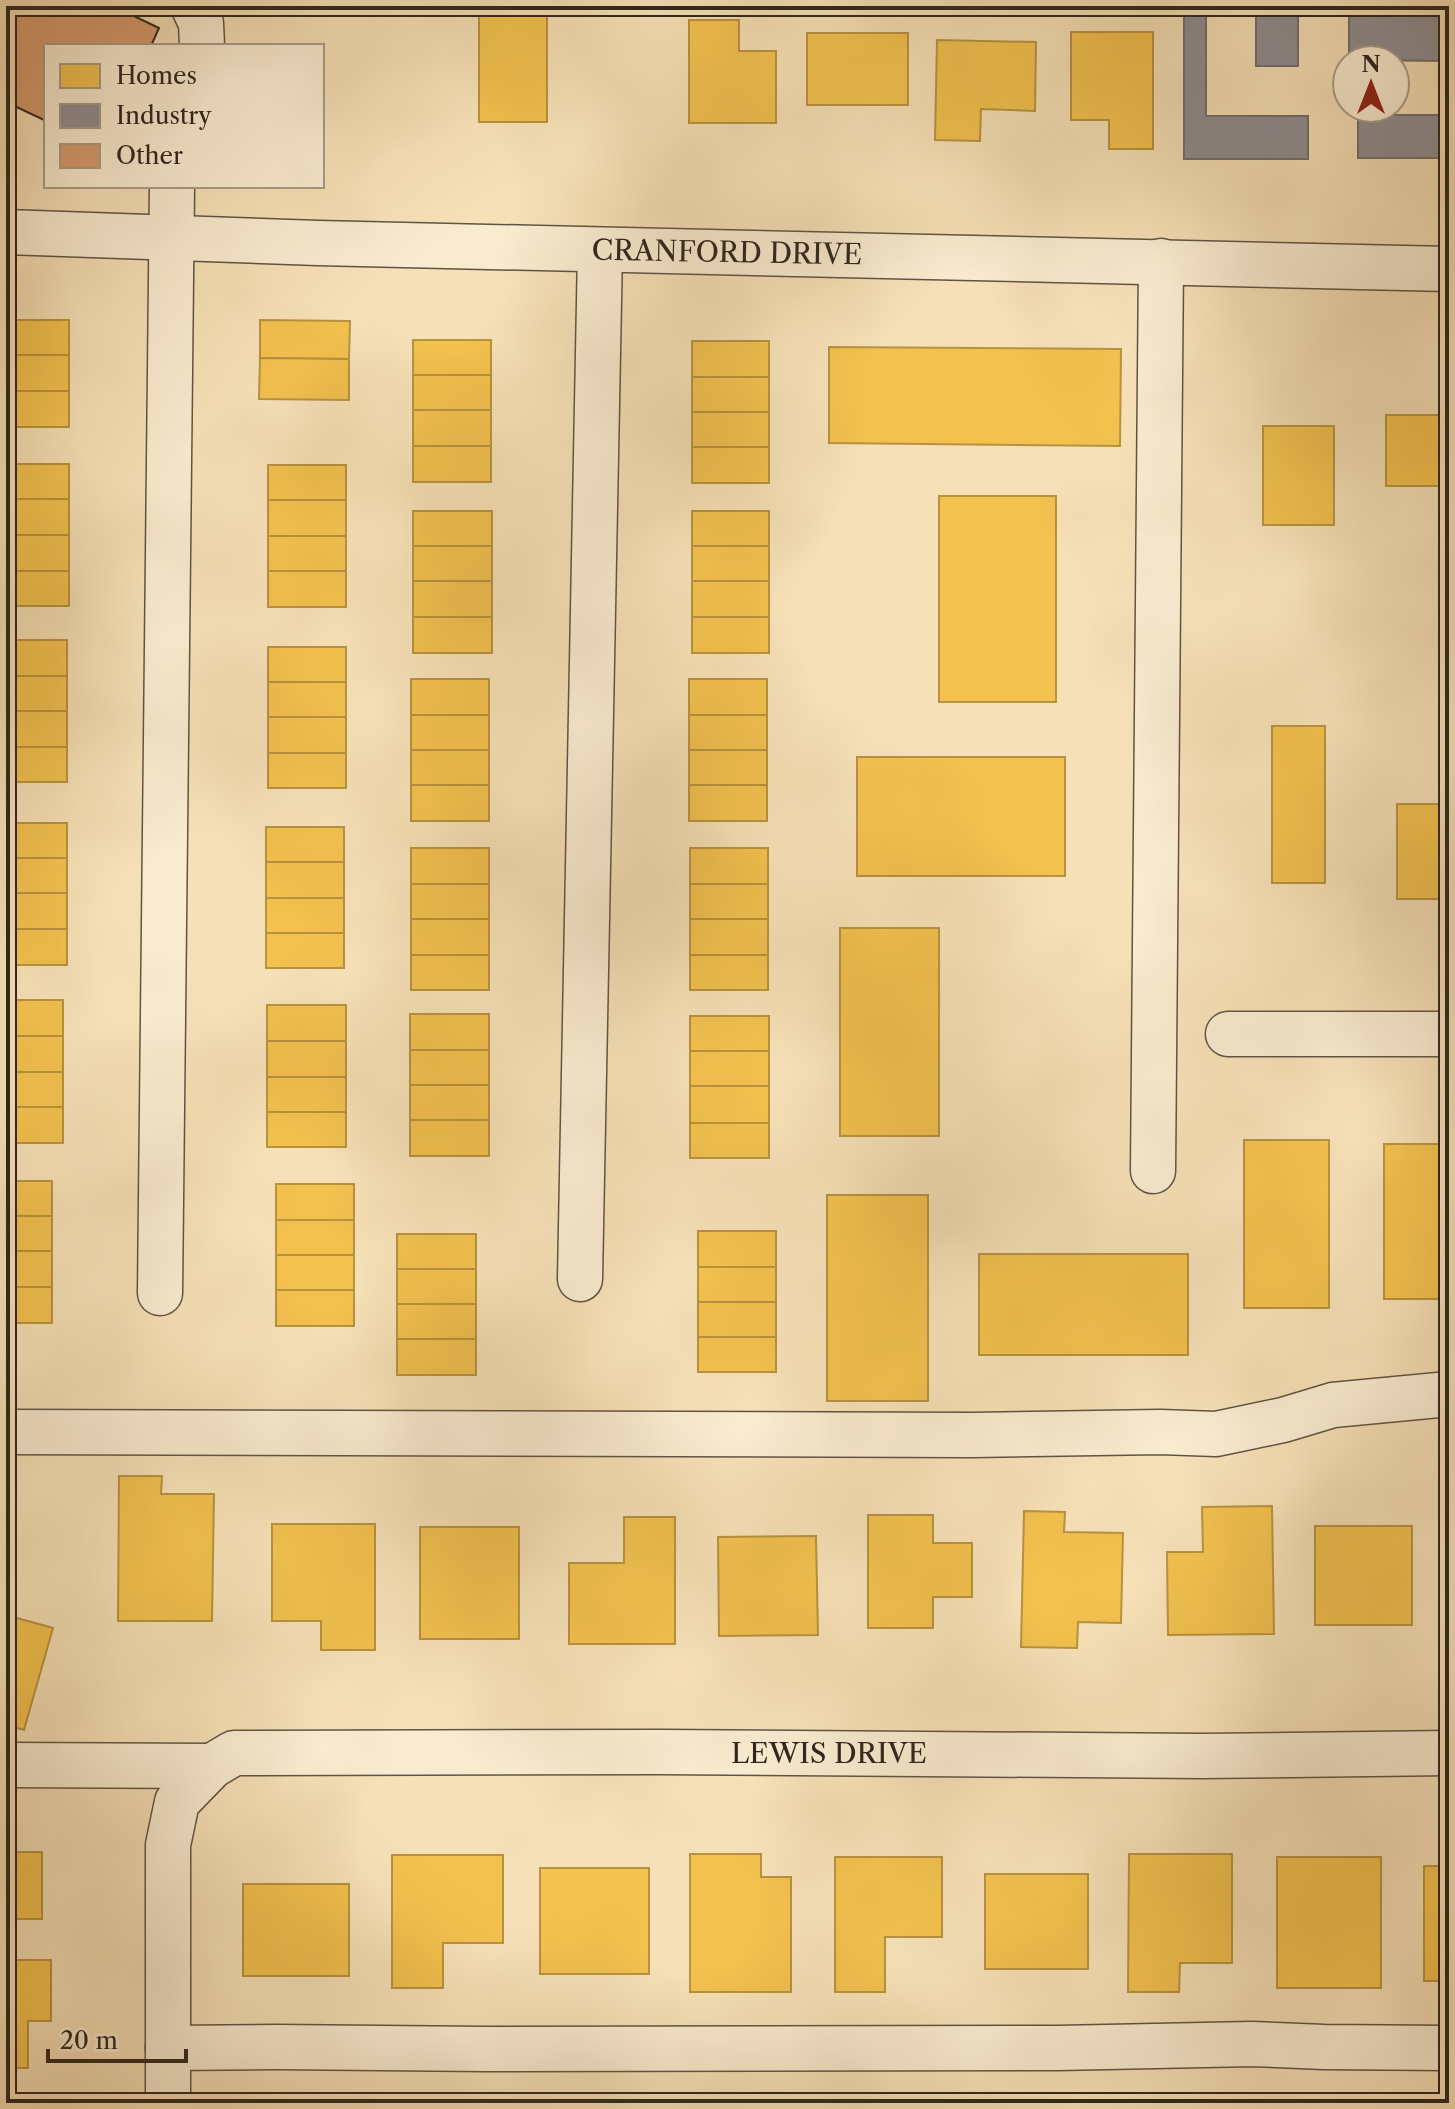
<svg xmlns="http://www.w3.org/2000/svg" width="1455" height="2109" font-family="'Libre Caslon Text',serif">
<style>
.homes{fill:#f2c14e;stroke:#b7923f;stroke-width:2}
.industry{fill:#8d8d92;stroke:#706e6f;stroke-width:2}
.building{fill:#d69a6d;stroke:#2e261d;stroke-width:2}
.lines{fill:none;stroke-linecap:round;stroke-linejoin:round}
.minor-casing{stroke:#605444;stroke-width:47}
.minor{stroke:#f9ebd0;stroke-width:44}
.labels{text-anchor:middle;stroke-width:8;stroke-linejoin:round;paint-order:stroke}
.street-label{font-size:28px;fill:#2e261d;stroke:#f9ebd0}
</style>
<rect width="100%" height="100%" fill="#f6e0b7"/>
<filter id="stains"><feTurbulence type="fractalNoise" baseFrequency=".0025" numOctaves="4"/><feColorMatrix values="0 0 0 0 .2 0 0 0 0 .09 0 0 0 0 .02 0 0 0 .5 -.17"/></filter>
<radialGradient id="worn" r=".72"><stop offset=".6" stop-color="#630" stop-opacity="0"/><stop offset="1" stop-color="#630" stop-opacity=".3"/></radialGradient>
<g class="homes">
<rect x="479" y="6" width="68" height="116"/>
<polygon points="689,20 739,20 739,51 776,51 776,123 689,123"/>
<polygon points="1071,32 1153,32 1153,149 1109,149 1109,120 1071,120"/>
<rect x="807" y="33" width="101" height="72"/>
<polygon points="937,40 1036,42 1035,111 981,109 980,141 935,140"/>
<rect x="6" y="320" width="63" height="35"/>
<polygon points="260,320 350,321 349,359 260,358"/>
<rect x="413" y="340" width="78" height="35"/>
<rect x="692" y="341" width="77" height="36"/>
<polygon points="829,347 1121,349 1120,446 829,443"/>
<rect x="6" y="355" width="63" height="36"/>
<polygon points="260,358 349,359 349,400 259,399"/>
<rect x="413" y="375" width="78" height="35"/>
<rect x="692" y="377" width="77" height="35"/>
<rect x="6" y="391" width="63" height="36"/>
<rect x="413" y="410" width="78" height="36"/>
<rect x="692" y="412" width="77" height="35"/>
<rect x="1386" y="415" width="63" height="71"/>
<rect x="1263" y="426" width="71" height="99"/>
<rect x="413" y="446" width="78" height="36"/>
<rect x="692" y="447" width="77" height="36"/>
<rect x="6" y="464" width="63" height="35"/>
<rect x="268" y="465" width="78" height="35"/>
<rect x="939" y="496" width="117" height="206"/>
<rect x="6" y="499" width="63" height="36"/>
<rect x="268" y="500" width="78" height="36"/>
<rect x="413" y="511" width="79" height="35"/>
<rect x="692" y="511" width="77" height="35"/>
<rect x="6" y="535" width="63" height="36"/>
<rect x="268" y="536" width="78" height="35"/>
<rect x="413" y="546" width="79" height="35"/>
<rect x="692" y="546" width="77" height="35"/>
<rect x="6" y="571" width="63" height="35"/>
<rect x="268" y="571" width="78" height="36"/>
<rect x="413" y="581" width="79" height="36"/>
<rect x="692" y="581" width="77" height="36"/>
<rect x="413" y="617" width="79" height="36"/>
<rect x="692" y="617" width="77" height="36"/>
<rect x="6" y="640" width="61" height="36"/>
<rect x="268" y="647" width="78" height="35"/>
<rect x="6" y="676" width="61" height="35"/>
<rect x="411" y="679" width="78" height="36"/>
<rect x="689" y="679" width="78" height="36"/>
<rect x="268" y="682" width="78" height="35"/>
<rect x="6" y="711" width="61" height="36"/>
<rect x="411" y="715" width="78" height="35"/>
<rect x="689" y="715" width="78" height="35"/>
<rect x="268" y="717" width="78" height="36"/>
<rect x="1272" y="726" width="53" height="157"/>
<rect x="6" y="747" width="61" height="35"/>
<rect x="411" y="750" width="78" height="35"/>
<rect x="689" y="750" width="78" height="35"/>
<rect x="268" y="753" width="78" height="35"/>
<rect x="857" y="757" width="208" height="119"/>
<rect x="411" y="785" width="78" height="36"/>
<rect x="689" y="785" width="78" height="36"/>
<rect x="1397" y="804" width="52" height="95"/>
<rect x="6" y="823" width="61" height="35"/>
<rect x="266" y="827" width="78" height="35"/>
<rect x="411" y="848" width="78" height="36"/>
<rect x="690" y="848" width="78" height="36"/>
<rect x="6" y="858" width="61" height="35"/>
<rect x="266" y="862" width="78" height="36"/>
<rect x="411" y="884" width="78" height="35"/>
<rect x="690" y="884" width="78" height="35"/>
<rect x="6" y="893" width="61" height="36"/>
<rect x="266" y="898" width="78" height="35"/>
<rect x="411" y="919" width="78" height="36"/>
<rect x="690" y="919" width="78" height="36"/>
<rect x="840" y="928" width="99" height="208"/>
<rect x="6" y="929" width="61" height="36"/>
<rect x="266" y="933" width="78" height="35"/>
<rect x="411" y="955" width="78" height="35"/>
<rect x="690" y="955" width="78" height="35"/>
<rect x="6" y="1000" width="57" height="36"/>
<rect x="267" y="1005" width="79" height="36"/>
<rect x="410" y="1014" width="79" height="36"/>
<rect x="690" y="1016" width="79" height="35"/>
<rect x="6" y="1036" width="57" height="36"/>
<rect x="267" y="1041" width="79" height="36"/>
<rect x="410" y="1050" width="79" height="35"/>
<rect x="690" y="1051" width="79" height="35"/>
<rect x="6" y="1072" width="57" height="35"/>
<rect x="267" y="1077" width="79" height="35"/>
<rect x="410" y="1085" width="79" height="35"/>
<rect x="690" y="1086" width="79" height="37"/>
<rect x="6" y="1107" width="57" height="36"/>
<rect x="267" y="1112" width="79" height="35"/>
<rect x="410" y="1120" width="79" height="36"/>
<rect x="690" y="1123" width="79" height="35"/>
<rect x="1244" y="1140" width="85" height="168"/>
<rect x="1384" y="1144" width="58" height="155"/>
<rect x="6" y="1181" width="46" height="35"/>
<rect x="276" y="1184" width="78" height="36"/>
<rect x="827" y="1195" width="101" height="206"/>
<rect x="6" y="1216" width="46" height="35"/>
<rect x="276" y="1220" width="78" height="35"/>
<rect x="698" y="1231" width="78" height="36"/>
<rect x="397" y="1234" width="79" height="35"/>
<rect x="6" y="1251" width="46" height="36"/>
<rect x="979" y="1254" width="209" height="101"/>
<rect x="276" y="1255" width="78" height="35"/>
<rect x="698" y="1267" width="78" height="35"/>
<rect x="397" y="1269" width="79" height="35"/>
<rect x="6" y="1287" width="46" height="36"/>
<rect x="276" y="1290" width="78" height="36"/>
<rect x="698" y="1302" width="78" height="35"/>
<rect x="397" y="1304" width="79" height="35"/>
<rect x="698" y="1337" width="78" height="35"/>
<rect x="397" y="1339" width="79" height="36"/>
<polygon points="119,1476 162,1476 161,1494 214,1494 212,1621 118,1621"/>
<polygon points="1272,1506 1274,1634 1168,1635 1167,1552 1203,1552 1202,1507"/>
<polygon points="1024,1511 1065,1512 1064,1532 1123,1533 1121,1623 1078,1622 1077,1648 1021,1647"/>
<polygon points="868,1515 933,1515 933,1543 972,1543 972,1597 933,1597 933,1628 868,1628"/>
<polygon points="624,1517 675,1517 675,1644 569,1644 569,1563 624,1563"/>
<polygon points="272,1524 375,1524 375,1650 321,1650 321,1621 272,1621"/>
<rect x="1315" y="1526" width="97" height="99"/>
<rect x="420" y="1527" width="99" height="112"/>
<polygon points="816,1536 818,1635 719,1636 718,1537"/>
<polygon points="6,1615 53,1628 24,1730 6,1725"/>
<polygon points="6,1819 14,1819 14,1852 42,1852 42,1919 6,1919"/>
<polygon points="690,1854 761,1854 761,1877 791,1877 791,1992 690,1992"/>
<polygon points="1129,1854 1232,1854 1232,1963 1180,1963 1179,1992 1128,1992"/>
<polygon points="392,1855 503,1855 503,1943 443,1943 443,1988 392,1988"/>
<polygon points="835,1857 942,1857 942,1937 885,1937 885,1992 835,1992"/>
<rect x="1277" y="1857" width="104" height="131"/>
<rect x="1424" y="1866" width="25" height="115"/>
<rect x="540" y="1868" width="109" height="106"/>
<rect x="985" y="1874" width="103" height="95"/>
<rect x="243" y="1884" width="106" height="92"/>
<polygon points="6,1960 51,1960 51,2021 28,2021 28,2068 6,2068"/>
</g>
<g class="industry">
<polygon points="1184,6 1206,6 1206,116 1308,116 1308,159 1184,159"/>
<rect x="1256" y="6" width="42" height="60"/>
<polygon points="1349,6 1449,6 1449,61 1349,60"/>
<rect x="1358" y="115" width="91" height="43"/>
</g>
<polygon class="building" points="6,6 113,6 159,28 151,46 46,46 46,121 6,102"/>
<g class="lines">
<defs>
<g id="minor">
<polyline points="193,6 201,23 202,46"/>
<polyline points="6,232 318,243 1449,269"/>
<polyline points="1228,1034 1449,1034"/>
<polyline points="1153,1171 1161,261"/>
<polyline points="580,1279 600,250"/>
<polyline points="160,1293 172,186"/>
<polyline points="6,1432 972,1435 1160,1432 1216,1434 1283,1420 1333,1405 1449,1394"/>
<polyline points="6,1765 212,1766"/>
<polyline points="168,2048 276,2047 485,2049 1058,2048 1252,2044 1324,2047 1449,2048"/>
<polyline points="168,2103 168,1845 177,1802 212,1766 234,1753 661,1752 1203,1756 1449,1753"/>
</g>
</defs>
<use href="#minor" class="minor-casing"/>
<use href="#minor" class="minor"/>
</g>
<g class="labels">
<g class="street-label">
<text transform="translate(727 252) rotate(1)" y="10">CRANFORD DRIVE</text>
<text x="829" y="1763">LEWIS DRIVE</text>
</g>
</g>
<rect width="1455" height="2109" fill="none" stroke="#f6e0b7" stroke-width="32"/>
<rect x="8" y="8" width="1439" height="2093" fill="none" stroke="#2e261d" stroke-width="4"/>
<rect x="16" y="16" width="1423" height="2077" fill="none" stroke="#2e261d" stroke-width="2"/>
<rect x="44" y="44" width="280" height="144" fill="#f9ebd0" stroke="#a89c88" stroke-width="2"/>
<rect x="60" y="64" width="40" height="24" fill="#f2c14e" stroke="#a89c88" stroke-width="2"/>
<text x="116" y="84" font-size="24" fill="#2e261d">Homes</text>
<rect x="60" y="104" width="40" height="24" fill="#8d8d92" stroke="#a89c88" stroke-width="2"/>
<text x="116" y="124" font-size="24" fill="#2e261d">Industry</text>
<rect x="60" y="144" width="40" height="24" fill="#d69a6d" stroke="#a89c88" stroke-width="2"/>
<text x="116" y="164" font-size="24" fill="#2e261d">Other</text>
<g transform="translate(1371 84)"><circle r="38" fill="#f9ebd0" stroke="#a89c88" stroke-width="2"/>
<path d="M0-6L14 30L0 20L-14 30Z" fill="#8f2418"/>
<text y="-12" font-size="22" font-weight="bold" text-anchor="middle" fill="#2e261d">N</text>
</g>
<path d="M48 2049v12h138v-12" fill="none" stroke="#2e261d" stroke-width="4"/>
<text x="60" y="2049" font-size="24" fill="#2e261d" stroke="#f9ebd0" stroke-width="6" paint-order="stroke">20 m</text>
<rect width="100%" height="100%" filter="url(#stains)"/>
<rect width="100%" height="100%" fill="url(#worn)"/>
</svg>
